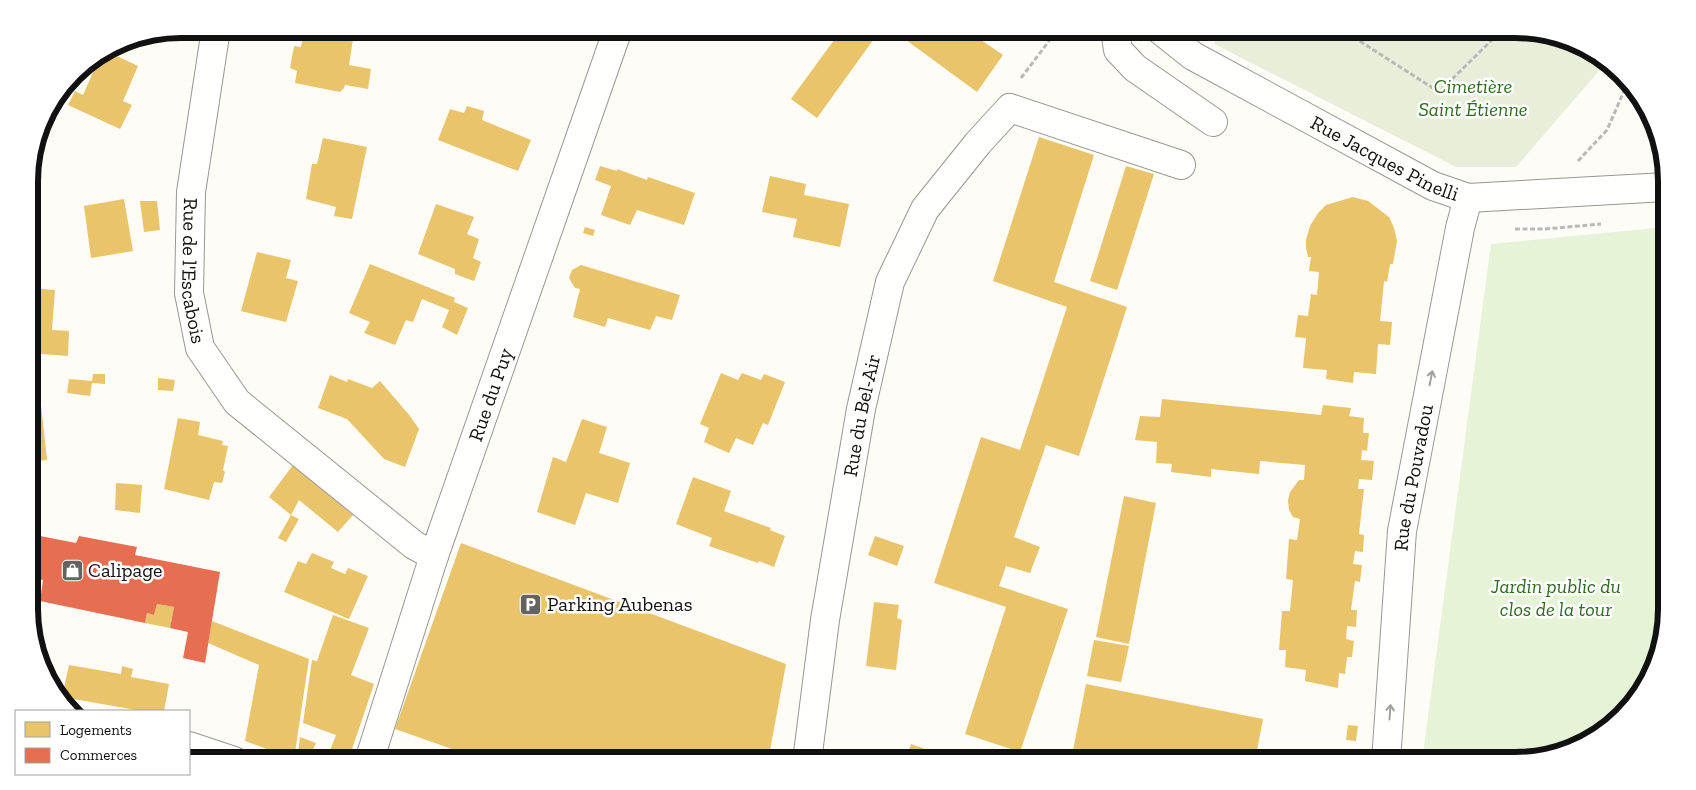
<svg xmlns="http://www.w3.org/2000/svg" width="1696" height="790" font-family="'Zilla Slab',serif">
<style>
.green{fill:#e7f3d7}
.cemetery{fill:#e9eedb}
.homes{fill:#e9c46a}
.shops{fill:#e76f51}
.lines{fill:none;stroke-linecap:round;stroke-linejoin:round}
.minor-casing{stroke:#979795;stroke-width:30}
.path{stroke:#b9b9b8;stroke-width:3;stroke-dasharray:5 2.5;stroke-linecap:butt}
.minor{stroke:#fffffe;stroke-width:28}
.oneway{stroke:#a0a09f}
.labels{text-anchor:middle;stroke-width:5;stroke-linejoin:round;paint-order:stroke}
.park-label{font-size:20px;font-style:italic;fill:#2f6b1f;stroke:#fff}
.street-label{font-size:20px;fill:#111;stroke:#fff}
.poi-label{font-size:20px;fill:#111;stroke:#fff;text-anchor:start}
.rim{fill:none;stroke:#111;stroke-width:6}
</style>
<rect width="100%" height="100%" fill="#fdfcf7"/>
<polygon class="green" points="1666,227 1667,610 1656,668 1630,709 1600,736 1525,761 1422,761 1491,244"/>
<polygon class="cemetery" points="1221,29 1515,29 1574,40 1605,64 1516,167 1456,167 1214,44"/>
<g class="homes">
<polygon points="819,29 881,29 817,118 791,99 834,40"/>
<polygon points="891,29 965,29 1003,55 977,92"/>
<polygon points="304,32 353,39 349,65 371,69 368,89 345,85 344,88 340,92 295,83 297,71 290,68 294,46 301,47"/>
<polygon points="106,51 138,66 123,101 132,105 120,129 68,105 75,91 83,95 95,68 85,63"/>
<polygon points="467,106 484,111 482,120 531,140 518,171 438,140 450,109 464,113"/>
<polygon points="1039,137 1094,155 1054,282 1127,307 1079,456 1046,445 1014,537 1040,547 1030,573 1006,566 999,586 1068,609 1020,752 965,734 1006,607 934,583 981,437 1020,450 1067,307 993,281"/>
<polygon points="323,138 367,147 352,219 334,216 336,207 306,199 312,164 317,164"/>
<polygon points="600,166 617,171 617,169 647,180 648,177 695,193 684,225 637,210 630,225 601,215 611,186 595,180"/>
<polygon points="1126,166 1154,174 1117,290 1090,281"/>
<polygon points="770,176 806,184 804,195 849,204 840,247 793,237 797,219 762,212"/>
<polygon points="1353,197 1368,201 1389,217 1394,228 1397,241 1393,264 1390,264 1387,282 1384,281 1380,321 1392,322 1390,345 1378,344 1376,374 1354,372 1353,383 1326,379 1327,370 1303,368 1306,338 1295,337 1298,315 1308,316 1311,294 1317,295 1319,272 1309,271 1311,257 1308,257 1306,248 1306,240 1310,226 1318,213 1326,205"/>
<polygon points="124,199 133,251 91,258 84,206"/>
<polygon points="140,201 157,201 160,230 144,232"/>
<polygon points="436,204 474,217 467,234 479,239 473,258 481,262 474,281 455,274 455,269 418,254"/>
<polygon points="585,227 595,230 593,236 583,233"/>
<polygon points="257,252 291,260 286,278 298,281 286,322 241,311"/>
<polygon points="370,264 455,298 454,302 468,308 457,335 442,327 449,310 422,299 413,322 406,320 395,345 364,333 370,322 349,313"/>
<polygon points="581,265 680,295 672,320 656,316 650,330 608,318 605,327 573,317 580,289 575,288 569,278 572,270"/>
<polygon points="29,288 55,290 52,330 69,331 68,356 29,353"/>
<polygon points="721,373 738,380 742,373 761,380 764,374 785,382 768,425 763,423 753,445 736,438 729,453 704,442 709,428 700,424"/>
<polygon points="93,374 105,374 105,384 92,383 90,396 67,393 69,379 92,381"/>
<polygon points="330,375 347,382 348,379 372,388 380,381 410,416 419,429 405,467 384,459 347,419 318,408"/>
<polygon points="158,378 175,380 173,391 158,390"/>
<polygon points="40,396 47,460 30,462 30,397"/>
<polygon points="1162,399 1321,415 1323,405 1351,408 1349,416 1364,418 1363,433 1369,433 1367,451 1362,450 1361,460 1374,461 1372,480 1359,479 1358,489 1364,489 1359,534 1364,535 1363,552 1355,551 1353,564 1362,565 1360,582 1355,581 1351,610 1357,610 1356,627 1347,626 1346,639 1354,641 1352,657 1347,657 1345,674 1339,673 1338,688 1305,681 1306,670 1285,667 1286,650 1279,650 1282,611 1290,611 1293,580 1286,579 1289,539 1297,540 1300,519 1293,517 1289,510 1288,500 1290,492 1299,480 1304,480 1305,465 1260,461 1259,474 1211,469 1211,477 1171,472 1172,464 1156,463 1157,442 1135,440 1140,416 1160,417"/>
<polygon points="178,418 200,422 198,435 223,441 222,445 228,446 223,470 225,472 222,483 214,482 209,500 164,489"/>
<polygon points="582,419 607,427 599,453 630,463 618,503 586,493 575,525 537,512 553,457 566,462"/>
<polygon points="293,465 353,515 338,532 299,500 291,515 299,519 286,542 278,538 291,515 269,497"/>
<polygon points="693,477 731,491 724,511 771,528 770,530 785,536 774,567 759,561 758,563 709,546 712,538 676,524"/>
<polygon points="116,483 142,485 140,513 115,510"/>
<polygon points="1124,496 1156,503 1129,644 1096,637"/>
<polygon points="875,536 904,546 897,566 868,555"/>
<polygon points="461,543 786,664 768,761 486,761 395,729"/>
<polygon points="312,553 334,562 331,568 345,574 348,568 368,576 349,619 284,592 298,561 306,564"/>
<polygon points="874,602 899,605 897,618 902,620 896,670 866,666"/>
<polygon points="157,604 174,607 170,628 145,623 147,613 154,615"/>
<polygon points="333,615 369,628 351,675 374,684 348,761 326,761 336,735 303,723 312,660 317,661"/>
<polygon points="212,621 309,659 294,759 245,741 259,665 208,643"/>
<polygon points="1094,640 1129,646 1121,682 1087,676"/>
<polygon points="69,665 121,674 122,666 133,669 131,677 169,684 164,711 142,711 62,697"/>
<polygon points="1086,684 1263,719 1255,761 1071,761"/>
<polygon points="1348,725 1358,726 1356,741 1346,740"/>
<polygon points="300,737 316,743 308,761 297,760"/>
<polygon points="911,744 960,761 905,761"/>
</g>
<polygon class="shops" points="30,534 76,543 79,536 137,547 135,555 220,572 205,663 183,658 188,632 170,628 174,607 157,604 154,615 147,613 145,623 40,601 43,580 30,577"/>
<g class="lines">
<defs>
<g id="minor">
<path id="s1" d="M216,29l-25,163 -2,101 11,55 37,54 177,143 20,11"/>
<polyline points="1115,29 1118,50 1135,68 1213,122"/>
<path id="s2" d="M1159,29l34,27 240,130 35,12 198,-11"/>
<polyline points="189,746 234,761"/>
<path id="s3" d="M369,761l65,-205 184,-527"/>
<path id="s4" d="M807,761l18,-141 36,-211 29,-127 35,-73 53,-66 32,-35 171,57"/>
<path id="s5" d="M1386,761l16,-230 58,-303 8,-30"/>
</g>
</defs>
<use href="#minor" class="minor-casing"/>
<g class="path">
<polyline points="1341,29 1439,92 1503,29"/>
<polyline points="1021,78 1058,29"/>
<polyline points="1578,161 1607,130 1628,82"/>
<polyline points="1515,229 1545,229 1601,224"/>
</g>
<use href="#minor" class="minor"/>
</g>
<defs><path id="oneway-shaft" d="M-6 0H5M1.5-3L5.5 0L1.5 3" fill="none" stroke-width="1.6" stroke-linecap="round" stroke-linejoin="round" transform="scale(1.25)"/></defs>
<g class="oneway">
<use href="#oneway-shaft" transform="translate(1431 378) rotate(-79)"/>
<use href="#oneway-shaft" transform="translate(1390 712) rotate(-86)"/>
</g>
<defs>
<symbol id="shop-square" viewBox="-11 -11 22 22"><rect x="-9" y="-9" width="18" height="18" rx="4" fill="#646362" stroke="#fff"/><path d="M-5-2.5h2.3a2.7 3.5 0 0 1 5.4 0H5L5.5 6h-11ZM-1.5-2.5h3a1.5 2.3 0 0 0-3 0Z" fill="#fff"/></symbol>
<symbol id="parking-square" viewBox="-11 -11 22 22"><rect x="-9" y="-9" width="18" height="18" rx="4" fill="#646362" stroke="#fff"/><path d="M-3.5-5.5H1a3.5 3.5 0 0 1 0 7H-1V5.5H-3.5ZM-1-3.4V-.6H.8a1.4 1.4 0 0 0 0-2.8Z" fill="#fff"/></symbol>
</defs>
<g fill-rule="evenodd">
<use href="#shop-square" x="60" y="558" width="25" height="25"/>
<use href="#parking-square" x="518" y="592" width="25" height="25"/>
</g>
<g class="labels">
<g class="park-label">
<text x="1473" y="93">Cimetière<tspan x="1473" dy="23">Saint Étienne</tspan></text>
<text x="1556" y="593">Jardin public du<tspan x="1556" dy="23">clos de la tour</tspan></text>
</g>
<g class="street-label">
<text dy="7" stroke="none"><textPath href="#s2" startOffset="261">Rue Jacques Pinelli</textPath></text>
<text dy="7" stroke="none"><textPath href="#s1" startOffset="244">Rue de l'Escabois</textPath></text>
<text dy="7" stroke="none"><textPath href="#s3" startOffset="386">Rue du Puy</textPath></text>
<text dy="7" stroke="none"><textPath href="#s4" startOffset="350">Rue du Bel-Air</textPath></text>
<text dy="7" stroke="none"><textPath href="#s5" startOffset="285">Rue du Pouvadou</textPath></text>
</g>
<g class="poi-label">
<text x="88" y="577">Calipage</text>
<text x="547" y="611">Parking Aubenas</text>
</g>
</g>
<path d="M0 0H1696V790H0ZM181 38H1515A143 143 0 0 1 1658 181V609A143 143 0 0 1 1515 752H181A143 143 0 0 1 38 609V181A143 143 0 0 1 181 38Z" fill="#fff" fill-rule="evenodd"/>
<path class="rim" d="M181 38H1515A143 143 0 0 1 1658 181V609A143 143 0 0 1 1515 752H181A143 143 0 0 1 38 609V181A143 143 0 0 1 181 38Z"/>
<rect x="15" y="710" width="175" height="65" fill="#ffffff" stroke="#a0a0a0"/>
<rect x="25" y="722" width="25" height="15" fill="#e9c46a" stroke="#a0a0a0"/>
<text x="60" y="735" font-size="15" fill="#111111">Logements</text>
<rect x="25" y="748" width="25" height="15" fill="#e76f51" stroke="#a0a0a0"/>
<text x="60" y="760" font-size="15" fill="#111111">Commerces</text>
</svg>
